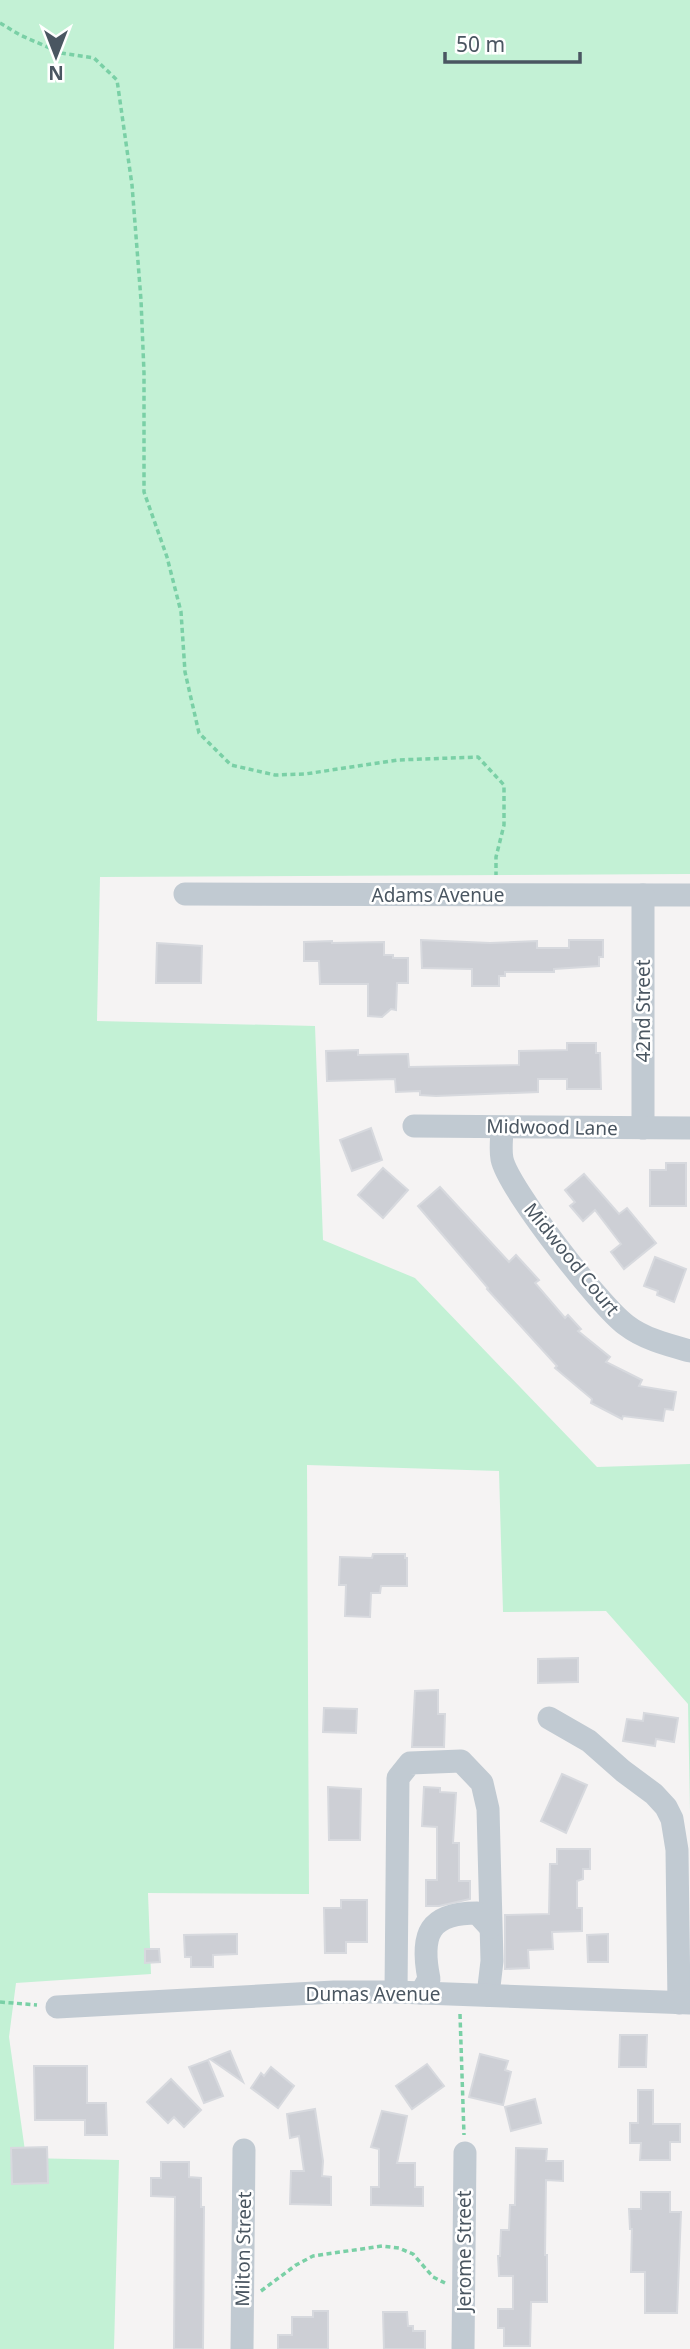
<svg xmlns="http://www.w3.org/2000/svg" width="690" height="2349" font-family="'Noto Sans',sans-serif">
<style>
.green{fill:#c3f1d5}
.building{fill:#cdcfd5;stroke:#d7d9de;stroke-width:2}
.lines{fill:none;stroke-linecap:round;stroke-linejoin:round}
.path{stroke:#7ad0a6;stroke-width:3.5;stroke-dasharray:5 3.5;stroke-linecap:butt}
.minor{stroke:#c1cad2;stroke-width:23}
.labels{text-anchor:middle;stroke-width:5;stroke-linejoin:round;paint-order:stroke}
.street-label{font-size:19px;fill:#4a5661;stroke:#fff}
</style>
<rect width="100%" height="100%" fill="#f5f3f3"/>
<polygon class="green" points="0,0 690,0 690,874 100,877 97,1021 315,1026 323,1240 415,1278 597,1467 690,1464 690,1811 688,1704 606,1611 503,1612 499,1471 307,1465 309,1894 148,1893 151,1974 16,1983 9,2037 26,2158 119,2160 114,2349 0,2349"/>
<g class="building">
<polygon points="421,940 490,943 537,941 537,948 569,948 569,940 603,940 603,957 599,957 599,966 554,969 554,972 505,972 505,976 499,976 499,986 472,986 472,969 422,968"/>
<polygon points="332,941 332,943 384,942 384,955 393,955 393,958 408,958 408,983 397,983 396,1010 391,1009 382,1017 368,1016 368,984 320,984 319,961 304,961 304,942"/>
<polygon points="157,943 202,946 201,983 156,983"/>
<polygon points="567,1043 596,1043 596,1053 600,1053 601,1089 567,1089 567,1079 538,1079 538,1092 436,1096 420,1095 420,1091 396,1092 395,1079 327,1081 326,1051 358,1050 358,1055 408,1054 409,1067 519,1065 519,1051 567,1050"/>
<polygon points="371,1128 382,1160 352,1171 340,1140"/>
<polygon points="666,1163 686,1163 686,1206 650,1206 650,1170 666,1170"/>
<polygon points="383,1168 408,1190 383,1218 358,1195"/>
<polygon points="584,1174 619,1214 627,1208 656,1243 624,1269 611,1252 621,1244 595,1210 583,1221 570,1206 575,1202 565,1190"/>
<polygon points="440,1187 509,1262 516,1255 539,1280 535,1283 565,1318 568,1315 581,1329 578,1331 610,1357 606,1362 642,1380 639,1386 676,1392 673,1410 665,1409 663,1421 623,1416 622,1419 591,1403 592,1399 555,1368 557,1366 487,1289 488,1288 418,1206"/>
<polygon points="655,1257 686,1269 674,1302 657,1295 658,1291 644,1286"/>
<polygon points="373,1554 405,1554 405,1558 407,1558 407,1586 381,1586 380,1593 371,1593 370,1617 345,1616 346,1585 339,1585 340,1557 372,1558"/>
<polygon points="578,1658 578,1682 538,1683 538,1659"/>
<polygon points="438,1690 438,1714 445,1714 444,1747 412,1747 415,1691"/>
<polygon points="324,1708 357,1709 356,1733 323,1732"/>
<polygon points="644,1713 678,1718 674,1742 656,1739 655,1746 623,1741 627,1719 643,1721"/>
<polygon points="562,1774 587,1785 566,1833 541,1821"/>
<polygon points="328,1787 361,1789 360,1840 329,1840"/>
<polygon points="424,1787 440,1788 440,1792 456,1793 453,1843 459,1843 459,1881 470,1881 470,1899 439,1906 426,1906 426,1880 437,1880 437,1827 422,1826"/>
<polygon points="557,1849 590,1849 590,1869 583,1869 583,1879 577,1881 577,1908 582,1908 582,1931 552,1932 553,1949 528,1950 529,1968 505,1969 505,1915 549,1914 550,1864 557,1864"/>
<polygon points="341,1900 367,1900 367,1942 346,1942 346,1953 325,1953 324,1908 341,1908"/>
<polygon points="237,1934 237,1954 213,1955 213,1967 191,1967 191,1957 185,1957 184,1935"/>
<polygon points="608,1934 608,1962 588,1962 587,1935"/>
<polygon points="145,1949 159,1949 160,1962 145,1963"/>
<polygon points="620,2035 647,2035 646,2067 619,2067"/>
<polygon points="230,2051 243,2082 210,2059"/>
<polygon points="480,2054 508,2061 505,2070 511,2072 503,2105 469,2097"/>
<polygon points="208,2060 223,2096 204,2103 189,2067"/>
<polygon points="427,2064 444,2086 412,2109 396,2086"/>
<polygon points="34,2066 87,2066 87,2103 106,2103 107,2135 85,2135 85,2120 35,2120"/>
<polygon points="271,2067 294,2086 278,2108 251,2088 261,2073 264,2076"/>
<polygon points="171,2079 201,2110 184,2127 174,2117 168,2123 147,2102"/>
<polygon points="638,2090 653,2090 653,2124 680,2124 680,2142 670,2142 670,2160 640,2160 641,2143 630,2143 630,2123 638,2123"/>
<polygon points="535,2099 541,2123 511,2131 505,2107"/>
<polygon points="315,2109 323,2161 322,2176 331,2177 331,2205 290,2204 291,2171 304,2171 299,2136 290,2138 287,2114"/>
<polygon points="382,2111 407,2116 397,2163 415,2163 415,2187 423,2187 423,2206 371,2205 371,2187 379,2187 379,2149 371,2147"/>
<polygon points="47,2147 48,2183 12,2184 11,2148"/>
<polygon points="516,2148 547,2149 546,2161 563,2161 563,2181 546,2180 545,2255 547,2255 547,2302 531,2302 530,2346 504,2346 504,2328 498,2328 498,2309 513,2309 513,2276 499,2276 498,2256 500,2256 501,2230 509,2230 510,2205 515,2205"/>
<polygon points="161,2162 189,2162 189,2177 201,2178 201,2207 204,2207 203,2349 174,2349 175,2197 151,2196 151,2178 161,2178"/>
<polygon points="641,2192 670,2192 670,2212 681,2212 677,2313 645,2313 645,2272 631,2272 632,2229 630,2229 629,2209 641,2209"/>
<polygon points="313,2311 328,2311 328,2349 278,2349 278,2335 292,2335 292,2317 313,2317"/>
<polygon points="383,2312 407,2312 408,2326 413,2326 413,2331 425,2331 425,2349 384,2349"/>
</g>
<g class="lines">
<g class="path">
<polyline points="0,23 20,35 61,53 94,58 117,80 132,185 141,300 144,373 144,492 167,557 181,612 185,672 199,733 231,765 275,775 305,774 398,760 478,757 504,785 504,825 496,857 496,875"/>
<polyline points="0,2002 37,2005"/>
<polyline points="460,2014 464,2135"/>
<polyline points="261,2291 296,2265 313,2256 382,2246 399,2248 413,2254 433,2277 445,2283"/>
</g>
<g class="minor">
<polyline points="185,894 690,895"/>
<polyline points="643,895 643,1128"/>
<polyline points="414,1126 690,1128"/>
<path d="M502,1127c0,10 -2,22 0,32 6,29 98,147 124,166 18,14 42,20 64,26"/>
<polyline points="549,1718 589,1741 623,1771 654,1794 666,1807 672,1819 677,1850 679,2003"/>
<polyline points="396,1992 398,1778 410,1763 461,1761 482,1783 488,1809 492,1961 488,1995"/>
<path d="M421,1993l8,-14c-9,-45 0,-66 48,-66l13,14"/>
<polyline points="57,2007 334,1992 396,1992 690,2003"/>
<polyline points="242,2349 244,2150"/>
<polyline points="463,2349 465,2153"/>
</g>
</g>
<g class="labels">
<g class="street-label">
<text x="438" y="902">Adams Avenue</text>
<text transform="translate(643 1011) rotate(-90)" y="7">42nd Street</text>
<text transform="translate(552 1127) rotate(1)" y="7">Midwood Lane</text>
<text transform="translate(572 1259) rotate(51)" y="7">Midwood Court</text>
<text x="373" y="2001">Dumas Avenue</text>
<text transform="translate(243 2249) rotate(-89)" y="7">Milton Street</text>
<text transform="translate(464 2251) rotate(-90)" y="7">Jerome Street</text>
</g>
</g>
<g transform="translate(56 56) rotate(180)" stroke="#ffffff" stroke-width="5" paint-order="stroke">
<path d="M0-5L12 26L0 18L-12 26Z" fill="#4a5661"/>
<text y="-10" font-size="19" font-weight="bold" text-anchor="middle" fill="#4a5661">N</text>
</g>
<path d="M445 52v10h135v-10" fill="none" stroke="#4a5661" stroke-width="3.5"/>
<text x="456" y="52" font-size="21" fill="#4a5661" stroke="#ffffff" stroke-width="5" paint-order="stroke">50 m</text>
</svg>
